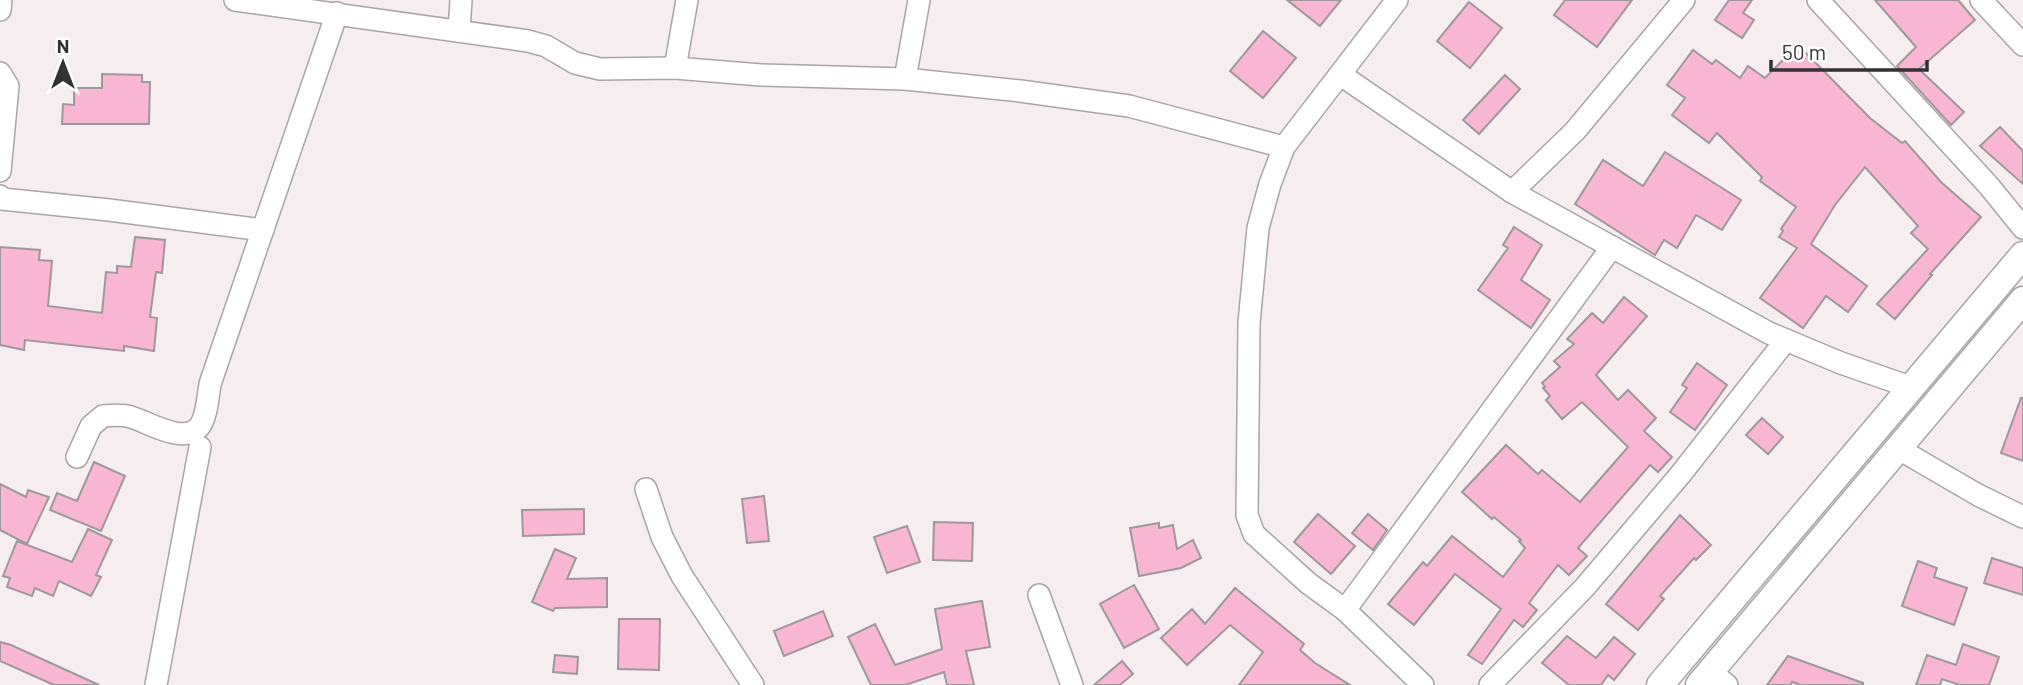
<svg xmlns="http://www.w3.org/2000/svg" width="2023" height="685" font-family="Barlow,sans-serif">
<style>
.building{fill:#f8b6d3;stroke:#9f989b;stroke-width:2}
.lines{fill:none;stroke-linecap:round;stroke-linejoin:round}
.minor-casing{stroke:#aba4a7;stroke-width:24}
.major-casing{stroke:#aba4a7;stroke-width:29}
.minor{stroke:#fff;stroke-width:21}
.major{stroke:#fff;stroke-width:26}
</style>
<rect width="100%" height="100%" fill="#f5edf0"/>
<g class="building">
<polygon points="1287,0 1341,0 1320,26"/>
<polygon points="1565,0 1632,0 1597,47 1554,15"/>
<polygon points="1729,0 1752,0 1743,13 1754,20 1742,38 1715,20"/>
<polygon points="1875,0 1958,0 1975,20 1919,69 1964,112 1951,125 1897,66 1916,47"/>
<polygon points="1469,2 1502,28 1470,68 1437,41"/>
<polygon points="1263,31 1296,58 1263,98 1230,71"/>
<polygon points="1798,45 1870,118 1902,143 1905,141 1941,182 1981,217 1930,274 1932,275 1895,319 1877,304 1928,249 1911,233 1918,226 1865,167 1835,205 1811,244 1867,286 1848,312 1826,296 1803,328 1760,298 1797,248 1779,237 1783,231 1781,229 1796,207 1760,181 1762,177 1717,133 1709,143 1672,115 1685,98 1667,85 1693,50 1712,64 1716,60 1740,78 1748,66 1765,78"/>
<polygon points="102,74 142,75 142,82 150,82 149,124 62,124 63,104 74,105 74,88 102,88"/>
<polygon points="1505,75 1520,89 1479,134 1463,120"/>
<polygon points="2000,127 2023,151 2023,184 1980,146"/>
<polygon points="1665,152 1741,200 1722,230 1696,215 1677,248 1664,240 1655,255 1575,204 1603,160 1643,186"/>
<polygon points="1514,227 1542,245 1521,280 1550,300 1531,328 1478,290 1508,248 1503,245"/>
<polygon points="135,237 165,240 162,273 156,272 150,317 157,318 154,351 124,346 124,351 25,340 24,350 0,345 0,247 40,250 39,260 52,261 48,306 102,313 106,272 117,273 117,266 131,267"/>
<polygon points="1624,297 1647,316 1596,375 1618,400 1628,390 1656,418 1644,431 1672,457 1658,472 1650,465 1578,548 1587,556 1569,575 1558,565 1529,603 1537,610 1523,627 1514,620 1482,664 1468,655 1501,609 1455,574 1414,625 1388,604 1423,562 1427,566 1452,536 1503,577 1525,548 1519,541 1521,540 1494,517 1492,519 1462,492 1506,445 1538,474 1542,470 1580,502 1628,447 1582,402 1562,419 1546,400 1550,396 1543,388 1545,387 1542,383 1560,367 1554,361 1574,344 1567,339 1592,313 1603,323"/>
<polygon points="1697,363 1727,385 1695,430 1670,412 1687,388 1682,385"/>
<polygon points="2021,398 2023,398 2023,461 2001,453"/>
<polygon points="1762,418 1783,437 1768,454 1746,435"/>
<polygon points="94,462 125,476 101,531 50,510 57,493 77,501"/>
<polygon points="0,484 26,497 28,490 49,497 27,544 0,530"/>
<polygon points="764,496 769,541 747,543 742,499"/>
<polygon points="584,509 584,534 523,536 522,510"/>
<polygon points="1318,514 1355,546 1331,574 1294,542"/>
<polygon points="1368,514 1387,530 1373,550 1352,533"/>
<polygon points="1680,515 1711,545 1696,560 1694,558 1660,596 1664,599 1638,630 1606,604"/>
<polygon points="934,522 973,523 972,561 933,560"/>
<polygon points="1159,523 1159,528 1173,525 1177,549 1193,540 1201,558 1181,568 1139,576 1130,528"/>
<polygon points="907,526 920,562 887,573 874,537"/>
<polygon points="88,529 112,540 96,575 101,577 91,596 59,581 53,596 35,588 32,596 7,587 10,578 3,576 17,541 72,562"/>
<polygon points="555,549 576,558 567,579 607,578 607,607 555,608 553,611 532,602"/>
<polygon points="1992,558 2023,568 2023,595 1984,583"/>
<polygon points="1918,561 1937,568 1934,577 1967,588 1954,625 1902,606"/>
<polygon points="1134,585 1159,629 1124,648 1100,604"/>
<polygon points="1235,588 1304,644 1300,650 1315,663 1350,685 1239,685 1263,652 1230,625 1187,665 1161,638 1192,609 1205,624"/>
<polygon points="982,601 990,647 966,651 974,685 947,685 944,672 905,685 871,685 848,637 875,624 895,665 942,649 935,609"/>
<polygon points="823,611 833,636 784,656 774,631"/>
<polygon points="619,619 660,619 659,670 618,669"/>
<polygon points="1567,636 1596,658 1614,637 1635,654 1614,680 1608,675 1601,685 1569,685 1542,663"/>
<polygon points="0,642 11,645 99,685 54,685 0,661"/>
<polygon points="1963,644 1999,657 1989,685 1960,685 1942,679 1940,685 1916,685 1927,655 1956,665"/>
<polygon points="555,655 578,657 577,674 553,672"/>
<polygon points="1788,656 1863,683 1863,685 1801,685 1792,682 1790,685 1767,685"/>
<polygon points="1122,661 1133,674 1120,685 1094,685"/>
</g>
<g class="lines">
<defs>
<g id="minor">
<polyline points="235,0 528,41 546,46 575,63 600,69 675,68 761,75 905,79 1020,91 1129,106 1284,147"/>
<polyline points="1397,0 1284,147 1270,184 1258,228 1249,323 1247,515 1254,534 1308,583 1345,610 1423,685"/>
<polyline points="1818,0 1989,186 2023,228"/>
<polyline points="1981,0 2023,45"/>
<polyline points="0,10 1,0"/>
<polyline points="459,31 461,0"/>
<polyline points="675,68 687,0"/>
<polyline points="0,73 8,86 0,171"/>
<polyline points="1341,75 1512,192 1612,247 1769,333 1841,363 1910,387"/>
<polyline points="905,79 919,0"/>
<polyline points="1512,192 1575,131 1684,0"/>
<polyline points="0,196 2,199 109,210 263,230"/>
<polyline points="1899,449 1978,495 2023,517"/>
<path d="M77,457l14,-31 12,-10c9,-1 19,-2 28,1 17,5 53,28 68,10 8,-10 9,-31 11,-43l127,-371"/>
<polyline points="646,489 662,537 682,576 753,685"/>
<polyline points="1039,595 1072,685"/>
<polyline points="1345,610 1612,247"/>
<polyline points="1710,671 1727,685"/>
<polyline points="156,685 200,447"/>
<polyline points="1490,685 1585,587 1680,475 1786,340"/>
</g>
<g id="major">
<polyline points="1660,685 2023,255"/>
<polyline points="1699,685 2023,300"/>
</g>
</defs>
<use href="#minor" class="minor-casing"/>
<use href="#major" class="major-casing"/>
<use href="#minor" class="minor"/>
<use href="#major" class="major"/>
</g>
<g transform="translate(63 63)" stroke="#ffffff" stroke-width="5" paint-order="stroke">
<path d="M0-5L12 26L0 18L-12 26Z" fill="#343133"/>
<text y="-10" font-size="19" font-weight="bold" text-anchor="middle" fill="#343133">N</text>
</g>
<path d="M1771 60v10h156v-10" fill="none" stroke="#343133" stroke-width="3.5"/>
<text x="1782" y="60" font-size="21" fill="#343133" stroke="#ffffff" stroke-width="5" paint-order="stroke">50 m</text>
</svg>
